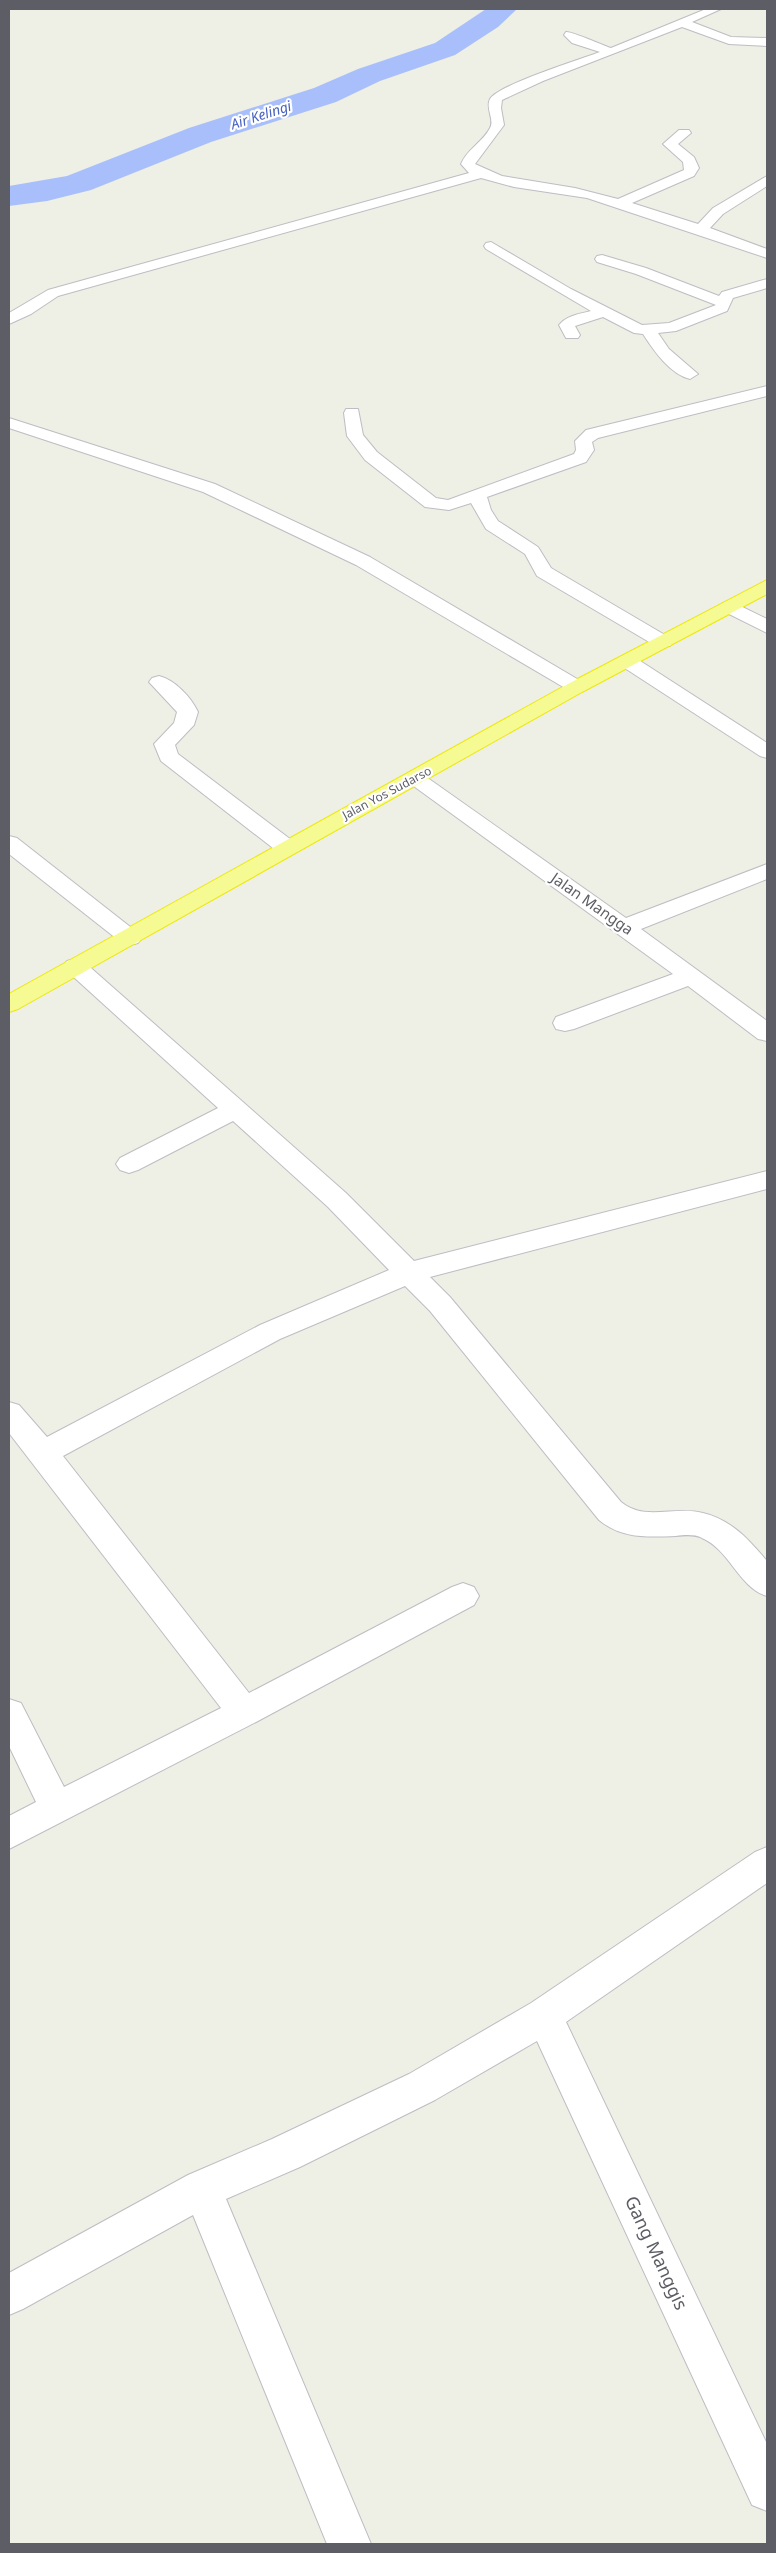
<svg xmlns="http://www.w3.org/2000/svg" width="776" height="2553" font-family="'Noto Sans',sans-serif">
<style>
.lines{fill:none;stroke-linecap:round;stroke-linejoin:round}
.river{fill:#a8bffc;fill-rule:evenodd}
.street-casing{stroke:#bdbdc3;stroke-width:2}
.highway-casing{stroke:#ede807;stroke-width:2}
.street{fill:#fff;fill-rule:evenodd}
.highway{fill:#f6fa92;fill-rule:evenodd}
.labels{text-anchor:middle;stroke-width:4.5;stroke-linejoin:round;paint-order:stroke}
.far-street-label{font-size:12px;fill:#5d5e65;stroke:#fff}
.far-water-label{font-size:14px;font-style:italic;fill:#4a62c0;stroke:#fff}
.street-label{font-size:15px;fill:#5d5e65;stroke:#fff}
.near-street-label{font-size:18px;fill:#5d5e65;stroke:#fff}
</style>
<rect width="100%" height="100%" fill="#eeefe5"/>
<g class="lines">
<polygon class="river" points="486,9 517,9 498,27 455,55 380,81 336,102 211,142 91,190 47,201 9,206 9,186 67,176 189,128 314,88 358,69 435,43"/>
<defs>
<g id="street">
<path d="M706,9h15l-29,13 39,15 36,1v8l-38,-2 -47,-17 -139,54 -41,19 -1,8 3,17 -29,39 27,12 73,12 43,11 66,-29 -1,-8 -20,-18 16,-14h10l2,3 -13,11 16,13 5,11 -5,8 -62,27 66,21 15,-16 54,-32v10l-44,28 -13,14 57,21v9l-180,-60 -73,-11 -33,-9 -423,118 -27,18 -22,10v-11l39,-23 421,-117 -8,-9c6,-15 22,-22 29,-36 5,-9 -5,-19 0,-29 8,-14 91,-40 110,-47l-28,-9 -8,-8 2,-3c5,-1 36,13 45,16z"/>
<path d="M491,242l80,47 71,36 27,-2 47,-18 -80,-31 -39,-12 -2,-3 2,-3 5,-1 44,13 73,28 3,-4 45,-13v9l-34,10 -6,13 -51,20 -18,2 11,16 29,25 -8,5c-20,-5 -36,-28 -47,-45l-9,-1 -31,-16 -28,9 5,9 -2,3h-12l-7,-13c8,-10 21,-11 32,-14l-105,-62 -2,-3 2,-3z"/>
<polygon points="767,386 767,396 598,438 592,442 594,450 586,462 487,497 491,510 498,521 538,547 551,568 670,638 673,642 670,646 656,646 537,576 525,554 486,529 471,503 449,510 425,507 365,460 347,436 344,413 346,409 358,409 363,435 377,452 436,498 448,500 574,454 576,450 575,441 586,430"/>
<polygon points="9,418 215,484 370,557 584,683 587,687 584,691 570,691 356,565 203,492 9,428"/>
<polygon points="730,601 767,619 767,633 723,611 720,607 723,603"/>
<polygon points="627,655 634,657 767,743 767,758 760,756 620,665 617,661 620,657"/>
<path d="M159,676c16,4 32,21 39,36l-4,13 -19,20 3,9 116,88 3,5 -3,5 -8,2 -8,-2 -117,-91 -7,-17 20,-21 3,-11 -28,-30 3,-4z"/>
<polygon points="415,772 422,774 626,918 767,864 767,879 641,929 767,1021 767,1041 758,1039 688,986 574,1029 565,1031 556,1029 553,1023 556,1017 673,974 408,782 404,778 408,774"/>
<polygon points="9,836 17,838 138,933 142,938 138,943 130,945 122,943 9,854"/>
<path d="M75,959l8,2 263,232 68,68 353,-90v18l-337,88 20,20 171,205c24,20 54,3 82,11 29,7 46,27 64,48v35c-28,-8 -37,-46 -65,-58 -7,-4 -18,-3 -26,-2 -29,1 -54,3 -77,-16l-169,-209 -25,-25 -125,53 -217,117 186,237 203,-106 11,-4 11,4 5,9 -5,9 -218,117 -247,127v-33l27,-14 -27,-56v-47l12,4 43,84 157,-79 -212,-275v-31l10,3 28,32 213,-112 129,-55 -61,-63 -95,-86 -95,49 -9,3 -9,-3 -4,-6 4,-6 98,-50 -151,-137 -4,-5 4,-5z"/>
<polygon points="767,1847 767,1883 566,2022 767,2444 767,2511 752,2505 537,2041 435,2100 300,2167 226,2199 371,2544 327,2544 193,2215 23,2309 9,2315 9,2273 188,2175 272,2139 409,2074 531,2003 755,1852"/>
</g>
<polygon id="highway" points="767,580 767,594 582,692 18,1009 9,1012 9,994 568,684"/>
</defs>
<use href="#street" class="street-casing"/>
<use href="#highway" class="highway-casing"/>
<use href="#street" class="street"/>
<use href="#highway" class="highway"/>
</g>
<g class="labels">
<g class="far-street-label">
<text transform="translate(387 793) rotate(-28)" y="4">Jalan Yos Sudarso</text>
</g>
<g class="far-water-label">
<text transform="translate(261 115) rotate(-18)" y="5">Air Kelingi</text>
</g>
<g class="street-label">
<text transform="translate(592 904) rotate(35)" y="5">Jalan Mangga</text>
</g>
<g class="near-street-label">
<text transform="translate(656 2253) rotate(65)" y="6">Gang Manggis</text>
</g>
</g>
<rect width="776" height="2553" fill="none" stroke="#5d5e65" stroke-width="20"/>
</svg>
